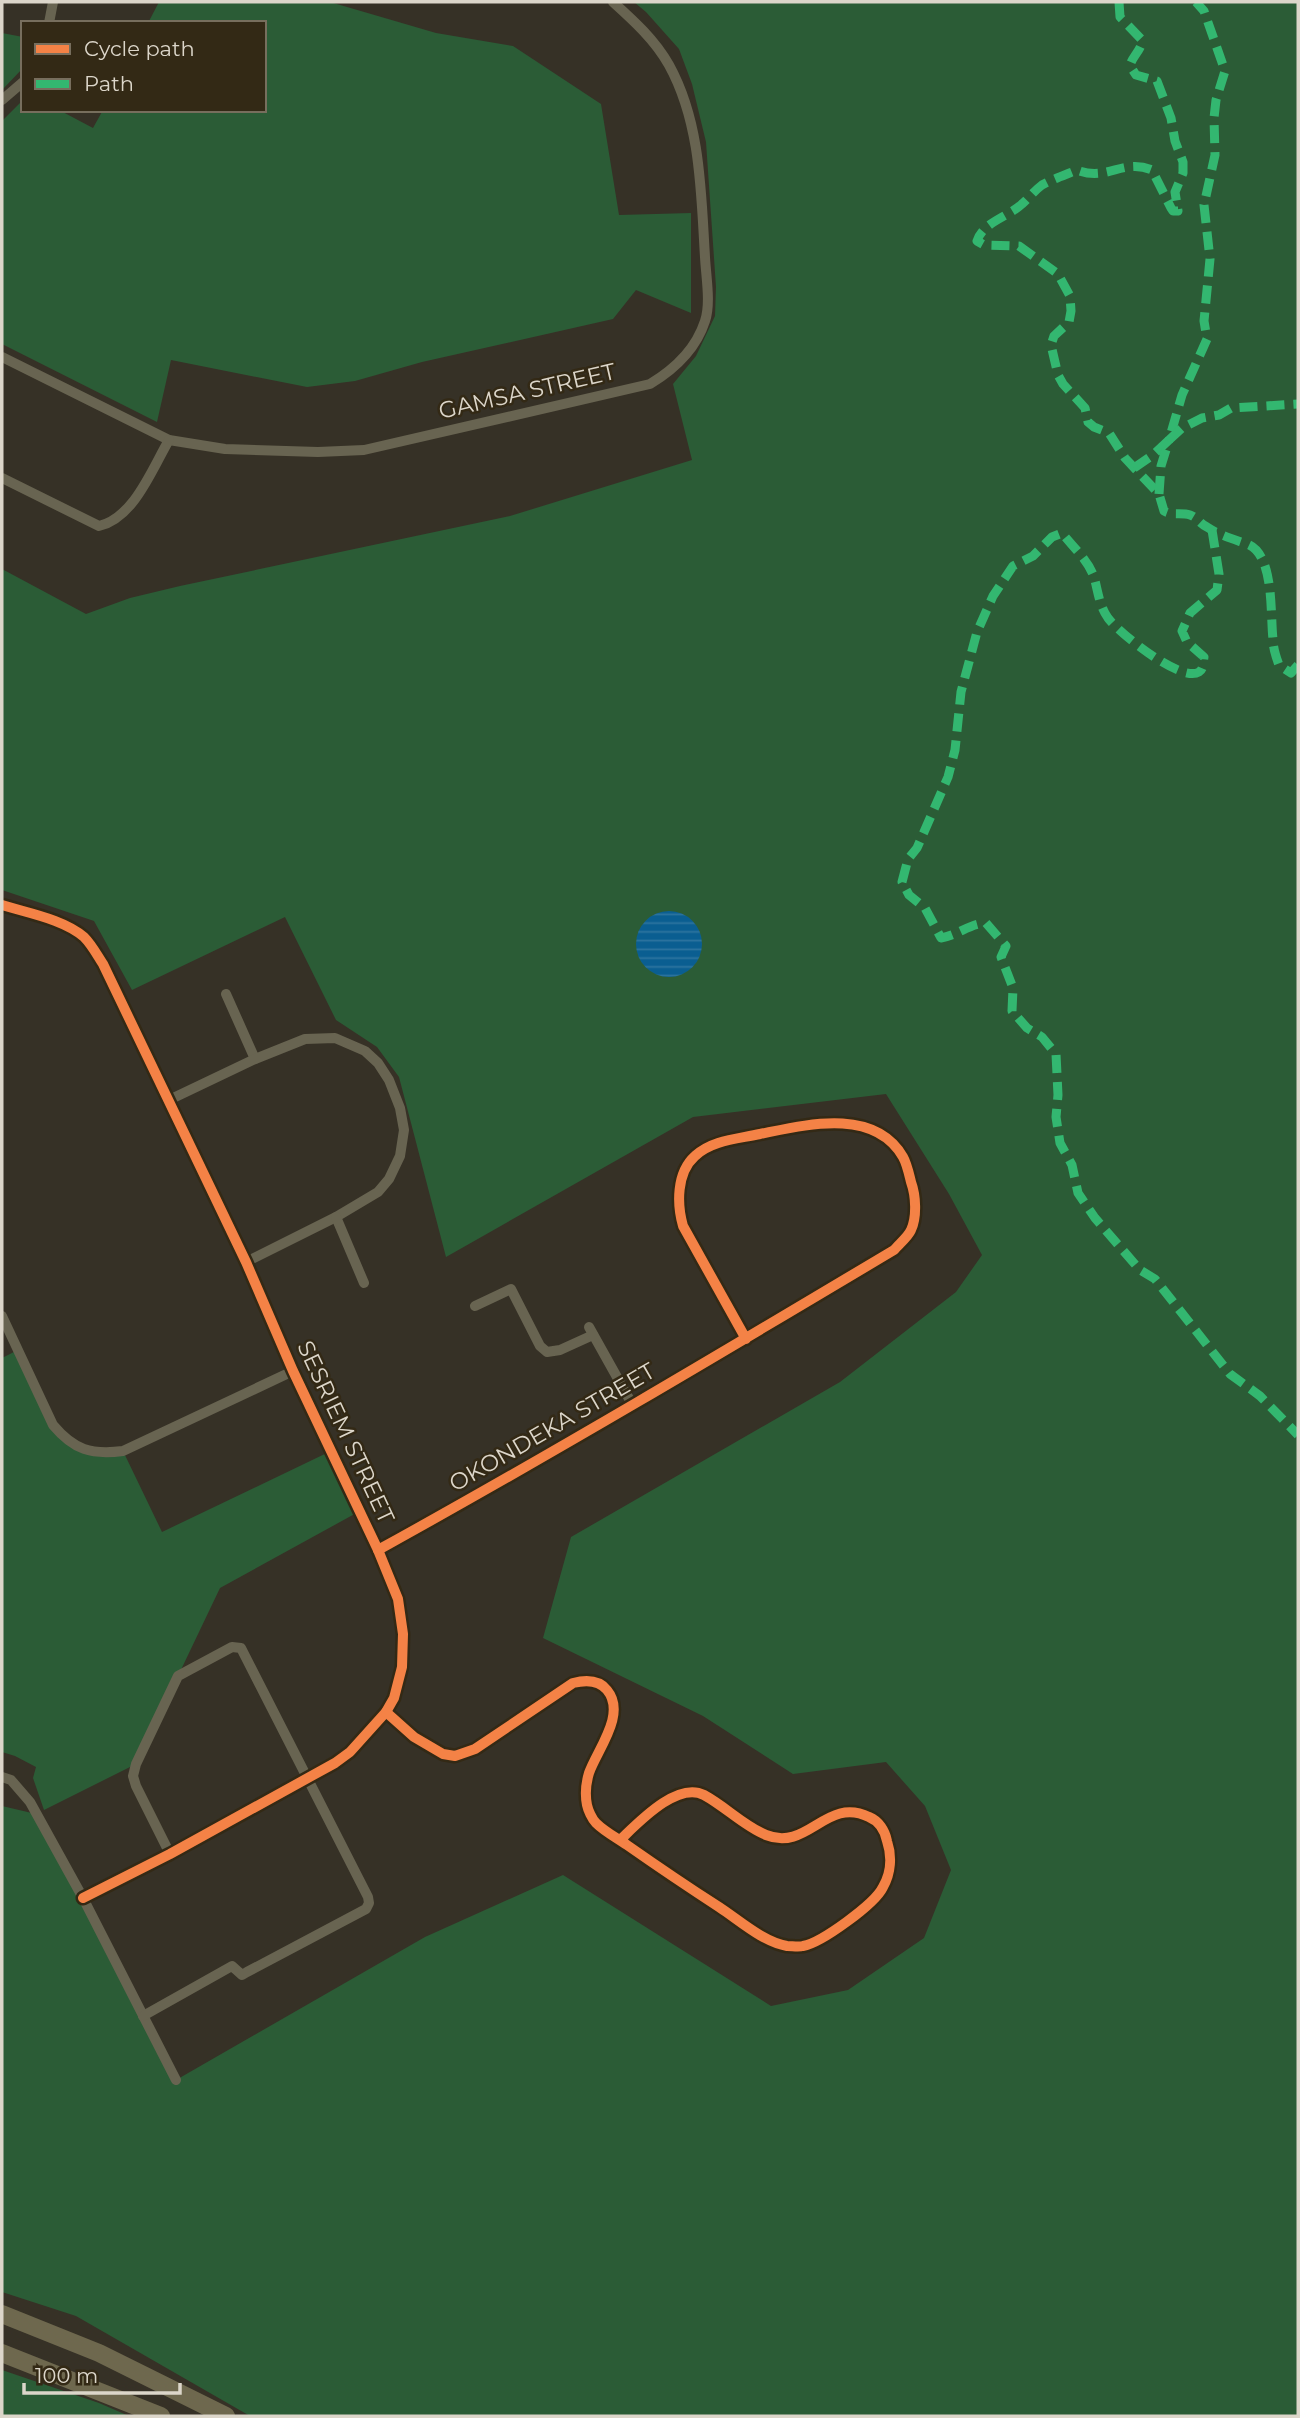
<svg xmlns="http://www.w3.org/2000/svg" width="1300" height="2418" font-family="Montserrat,sans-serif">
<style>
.green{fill:#2b5c36}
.water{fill:url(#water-rules)}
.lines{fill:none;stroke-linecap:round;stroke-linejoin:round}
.minor{stroke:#686451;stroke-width:10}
.trunk{stroke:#6e684e;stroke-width:18}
.quiet{stroke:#33b770;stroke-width:9;stroke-dasharray:18 9;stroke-linecap:butt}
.cycleway-casing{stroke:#332915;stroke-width:15}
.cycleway{stroke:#f48246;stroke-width:10}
.labels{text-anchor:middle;stroke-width:5;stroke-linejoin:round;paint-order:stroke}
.street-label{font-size:23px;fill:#dcd6ca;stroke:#332915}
</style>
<defs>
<pattern id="water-rules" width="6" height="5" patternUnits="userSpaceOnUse" patternTransform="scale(1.75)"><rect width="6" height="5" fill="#0a5e91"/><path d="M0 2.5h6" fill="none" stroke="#2d749f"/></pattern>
</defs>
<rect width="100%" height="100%" fill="#363126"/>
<g class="green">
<polygon points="159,2 330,2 436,33 513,46 601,104 619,215 691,213 691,313 636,290 613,319 422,362 355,381 307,387 171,360 157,422 2,344 2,121 23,100 23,110 59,110 93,128 103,110 264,110 264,23 148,23"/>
<polygon points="634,2 1298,2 1298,2416 250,2416 76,2316 2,2292 2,1806 36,1814 176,2080 425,1937 563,1875 771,2006 848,1990 924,1938 951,1870 925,1806 886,1762 793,1774 703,1716 543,1638 571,1537 840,1382 956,1292 982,1255 949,1194 886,1094 693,1117 446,1257 399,1077 377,1047 336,1020 285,917 132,990 94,921 2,890 2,569 86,614 130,598 180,586 510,516 692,460 673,384 696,356 715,316 716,287 706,142 692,84 679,49 646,12"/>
<polygon points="2,33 23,37 23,68 2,90"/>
<polygon points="18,1350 53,1425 76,1447 123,1451 162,1532 331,1451 360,1511 220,1588 136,1764 44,1810 33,1778 36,1767 15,1756 2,1752 2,1358"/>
<polygon points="2,2370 99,2403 129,2416 2,2416"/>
</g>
<circle class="water" cx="669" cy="944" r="33"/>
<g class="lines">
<g class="minor">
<polyline points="49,23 53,2"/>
<polyline points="2,100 23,82"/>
<path d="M2,357l167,83 56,9 93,3 46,-2 286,-66c25,-15 46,-35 55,-63 6,-18 1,-44 0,-64 -4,-64 -4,-134 -36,-192 -14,-25 -35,-44 -56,-63"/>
<path d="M2,478l97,48c35,-8 53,-57 70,-86"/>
<path d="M2,905c25,8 61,14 82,32 8,8 13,18 19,27l143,298 47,109 85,179 20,49 5,35 -1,33 -8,31 -8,14 -36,40 -15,11 -165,91 -87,44"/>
<polyline points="226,994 255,1059"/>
<polyline points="169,1100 255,1059 305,1039 335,1038 365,1051 378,1063 389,1080 400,1108 404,1130 400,1156 389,1179 378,1192 336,1217 246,1262"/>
<polyline points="336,1217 364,1283"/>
<polyline points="475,1306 511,1289 540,1346 547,1352 560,1350 593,1335"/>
<path d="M2,1316l51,109c21,25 38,30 70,26l170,-80"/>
<polyline points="589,1327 632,1404"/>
<path d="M378,1550c174,-96 345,-198 516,-300 5,-6 14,-13 17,-20 6,-13 5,-34 0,-48 -2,-8 -4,-18 -8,-25 -29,-50 -98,-32 -143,-23 -22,5 -48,6 -65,22 -19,17 -18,49 -12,70l63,113"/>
<path d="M386,1712l28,25 29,17 12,2 20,-7 98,-66c12,-3 26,-3 34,7 20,24 -10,60 -18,83 -3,10 -4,22 -2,32 1,5 5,14 9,18 9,9 21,15 31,22 30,21 61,42 92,62 20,13 44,35 68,39 5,0 12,1 16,0 18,-3 72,-42 80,-59 8,-14 9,-31 4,-46 -2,-10 -8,-20 -18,-24 -43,-21 -61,35 -103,18 -22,-9 -40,-28 -62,-40 -27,-14 -66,28 -84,45"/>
<polyline points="2,1777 11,1780 30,1802 83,1898 176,2080"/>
<polyline points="143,2016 232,1966 242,1975 247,1972 366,1909 369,1903 368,1897 241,1648 232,1647 178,1676 136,1764 133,1776 136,1786 170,1854"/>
</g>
<g class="trunk">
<polyline points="2,2314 99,2353 226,2416"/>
<polyline points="2,2353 161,2416"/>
</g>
<g class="quiet">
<path d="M1119,2l1,15 22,23c0,10 -10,16 -12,26l6,9 21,6 14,37 4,23 8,21v11l-8,19 3,19h-5l-2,-3 -19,-38c-29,-12 -45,12 -75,0 -12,5 -24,9 -35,15 -8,6 -13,13 -20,19 -14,13 -39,18 -45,37l7,4 35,1 39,28 12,22 1,15 -2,11 -15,14 -3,9 7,30 5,9 22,24 3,14 6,5 15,6 16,25 34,36 5,17c8,5 17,1 26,4 8,3 10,9 17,12 12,8 26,12 40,17 28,10 23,71 26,95 0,9 3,18 6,26l12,8 7,-8"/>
<polyline points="1134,468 1153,455 1169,440 1182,395 1207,339 1204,321 1210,259 1204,205 1215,155 1214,118 1216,100 1225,71 1204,11 1196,2"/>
<polyline points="1159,494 1161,466 1169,440 1182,428 1202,418 1219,415 1231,408 1298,404"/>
<path d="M1212,530l7,44 -2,16 -27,23 -8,18 5,11 17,15c-1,5 0,12 -5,15 -18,11 -80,-39 -91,-54 -9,-13 -10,-27 -14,-41 -6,-17 -21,-30 -32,-44l-10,4 -19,19 -20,10 -20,30 -16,36 -16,60 -6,58 -7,27 -31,71 -9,11 -6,23 7,13 16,13 16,30c17,-3 28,-14 45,-15l20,23 -5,11 12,31 -1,23 15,17 15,9 14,17 2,41 -2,22 4,26 12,22 6,28 17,25 45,52 15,9 75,95 30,22 38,39"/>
</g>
<defs>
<g id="cycleway">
<path d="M2,905c25,8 61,14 82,32 8,8 13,18 19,27l143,298 47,109 85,179 20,49 5,35 -1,33 -8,31 -8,14 -36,40 -15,11 -165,91 -87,44"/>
<path d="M378,1550c174,-96 345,-198 516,-300 5,-6 14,-13 17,-20 6,-13 5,-34 0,-48 -2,-8 -4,-18 -8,-25 -29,-50 -98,-32 -143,-23 -22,5 -48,6 -65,22 -19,17 -18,49 -12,70l63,113"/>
<path d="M386,1712l28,25 29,17 12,2 20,-7 98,-66c12,-3 26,-3 34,7 20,24 -10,60 -18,83 -3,10 -4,22 -2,32 1,5 5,14 9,18 9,9 21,15 31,22 30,21 61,42 92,62 20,13 44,35 68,39 5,0 12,1 16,0 18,-3 72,-42 80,-59 8,-14 9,-31 4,-46 -2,-10 -8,-20 -18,-24 -43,-21 -61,35 -103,18 -22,-9 -40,-28 -62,-40 -27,-14 -66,28 -84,45"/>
</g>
</defs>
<use href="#cycleway" class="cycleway-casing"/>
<use href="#cycleway" class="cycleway"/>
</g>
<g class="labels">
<g class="street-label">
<text transform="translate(527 391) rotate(-13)" y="8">GAMSA STREET</text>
<text transform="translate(552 1427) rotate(-30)" y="8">OKONDEKA STREET</text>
<text transform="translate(346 1432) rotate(65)" y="8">SESRIEM STREET</text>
</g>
</g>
<rect width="1300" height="2418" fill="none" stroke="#dcd6ca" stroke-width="7"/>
<rect x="21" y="21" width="245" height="91" fill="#332915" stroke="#776e5d" stroke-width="2"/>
<rect x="35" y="44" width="35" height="10" fill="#f48246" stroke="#776e5d" stroke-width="2"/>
<text x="84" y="56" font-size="21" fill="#dcd6ca">Cycle path</text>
<rect x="35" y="79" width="35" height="10" fill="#33b770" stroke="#776e5d" stroke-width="2"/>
<text x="84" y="91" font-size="21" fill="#dcd6ca">Path</text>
<path d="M24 2383v10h156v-10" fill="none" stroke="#dcd6ca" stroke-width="3.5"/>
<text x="35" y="2383" font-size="21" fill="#dcd6ca" stroke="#332915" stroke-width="5" paint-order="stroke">100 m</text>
</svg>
